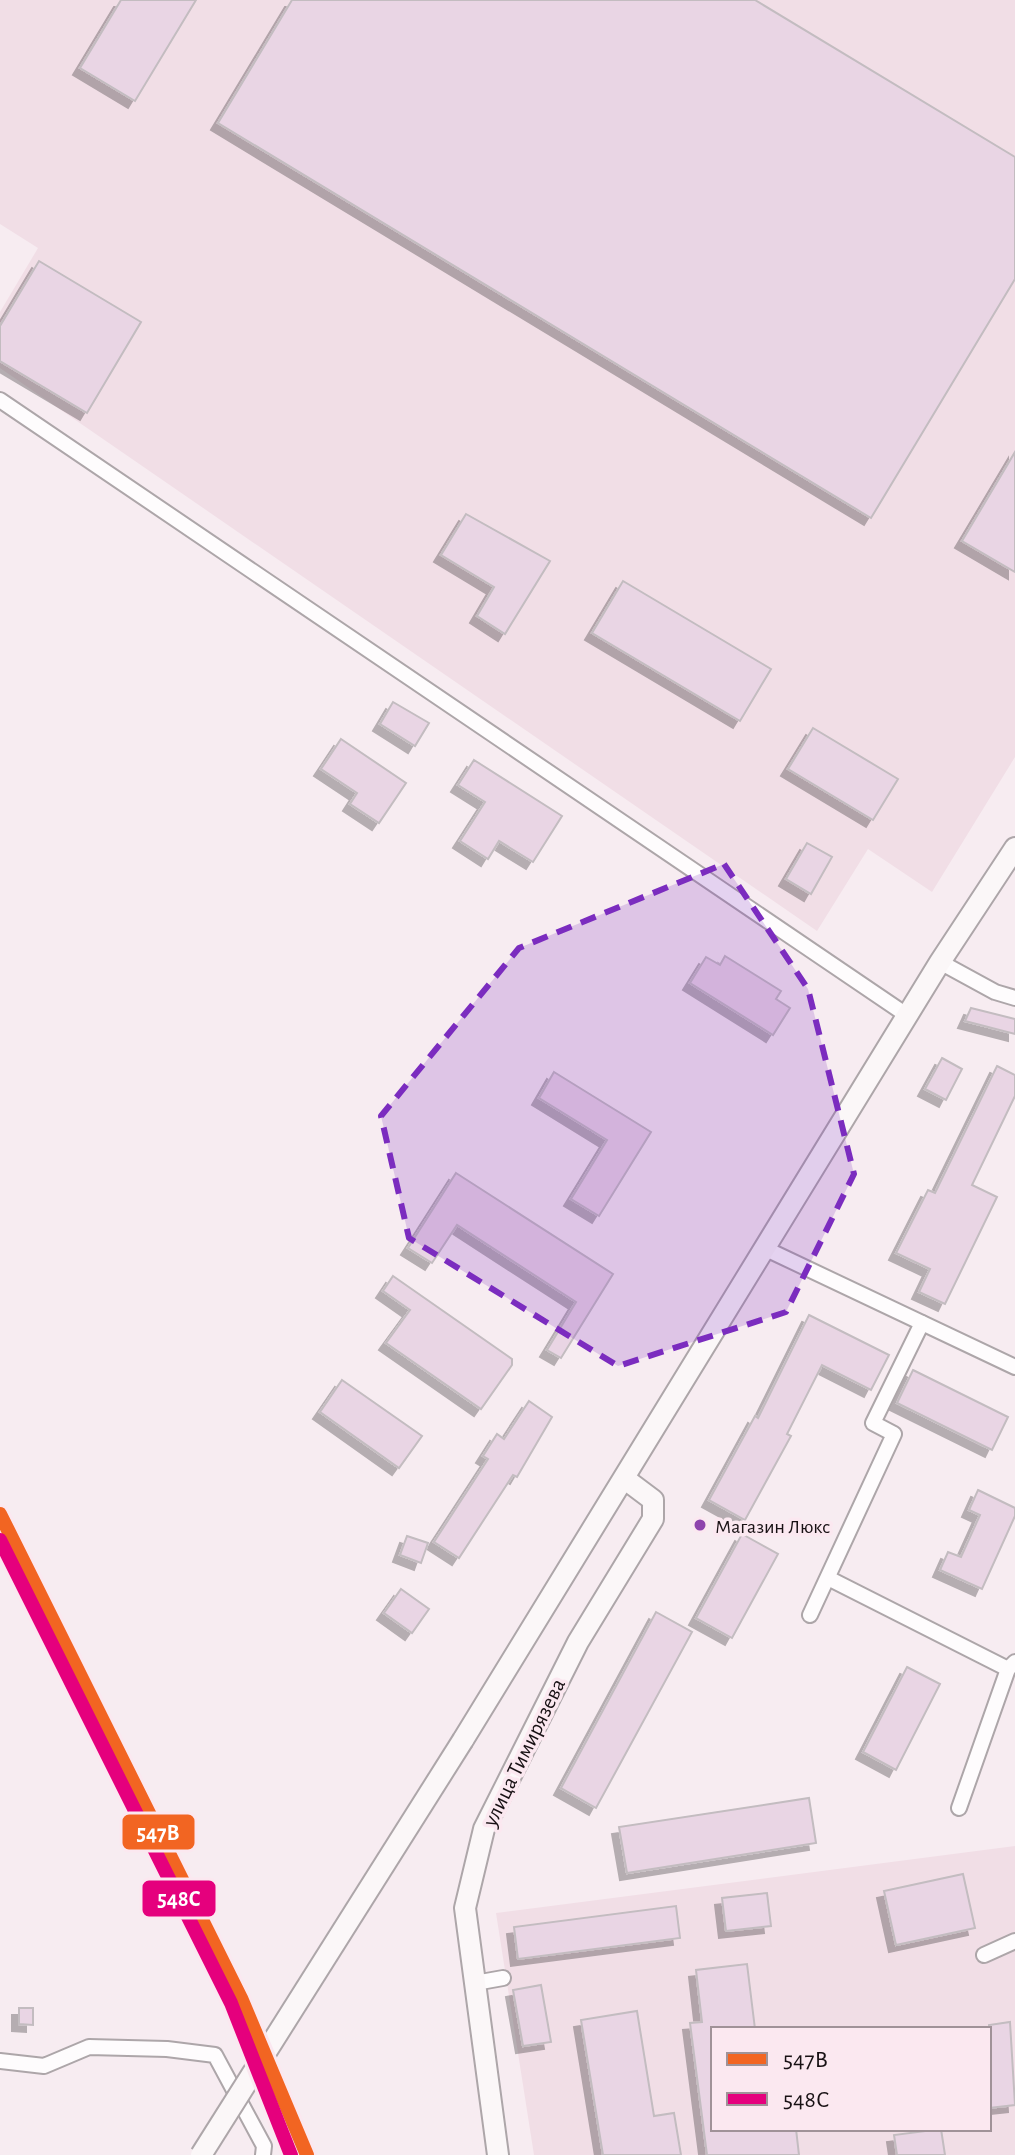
<svg xmlns="http://www.w3.org/2000/svg" width="1015" height="2155" font-family="'Alegreya Sans',sans-serif">
<style>
.built{fill:#f1dee6;fill-rule:evenodd}
.building{fill:#e9d5e4;stroke:#c3bcc0;stroke-width:2;filter:url(#shadow)}
.lines{fill:none;stroke-linecap:round;stroke-linejoin:round}
.minor-casing{stroke:#ada6a9;stroke-width:18}
.secondary-casing{stroke:#ada6a9;stroke-width:24}
.minor{stroke:#fefcfd;stroke-width:14}
.secondary{stroke:#fbf7f8;stroke-width:20}
.secondary-bridge-casing{stroke:#ada6a9;stroke-width:24;stroke-linecap:butt}
.secondary-bridge{stroke:#fbf7f8;stroke-width:20}
.rail-1-casing{stroke:#fbe8f0;stroke-width:20}
.rail-2-casing{stroke:#fbe8f0;stroke-width:20}
.rail-1{stroke:#f26522;stroke-width:14}
.rail-2{stroke:#e5007d;stroke-width:14}
.marked{fill:#7b2cbf;fill-opacity:0.2;stroke:#7b2cbf;stroke-width:6;stroke-dasharray:16 10;stroke-linejoin:round}
.bus-dot{fill:#8e44ad;stroke:#fbe8f0;stroke-width:3}
.labels{text-anchor:middle;stroke-width:7;stroke-linejoin:round;paint-order:stroke}
.bus-label{font-size:20px;fill:#181114;stroke:#fbe8f0;text-anchor:start}
.street-label{font-size:22px;fill:#181114;stroke:#fbe8f0}
.line-badge{stroke:#fbe8f0;stroke-width:3}
.badge-label{font-size:22px;text-anchor:middle;font-weight:bold;fill:#fff}
</style>
<defs>
<filter id="shadow"><feDropShadow dx="-7" dy="7" stdDeviation="0" flood-color="#0004"/></filter>
</defs>
<rect width="100%" height="100%" fill="#f7ecf1"/>
<g class="built">
<polygon points="0,0 1015,0 1015,757 932,892 868,849 817,931 0,368 0,312 38,248 0,224"/>
<path d="M1015,1846v309h-481l-38,-242zM713,2029h276v100h-276z"/>
</g>
<g class="building">
<polygon points="121,0 196,0 135,101 80,68"/>
<polygon points="292,0 755,0 1015,157 1015,279 871,518 218,123"/>
<polygon points="39,261 141,322 87,413 0,361 0,326"/>
<polygon points="1015,452 1015,572 962,541"/>
<polygon points="466,514 550,561 505,634 477,616 494,587 441,555"/>
<polygon points="623,581 771,669 740,721 592,633"/>
<polygon points="393,702 429,723 415,746 380,724"/>
<polygon points="813,728 898,779 873,820 788,769"/>
<polygon points="341,739 406,783 379,823 350,804 357,793 321,769"/>
<polygon points="474,760 562,816 533,862 499,841 488,859 460,841 485,802 458,785"/>
<polygon points="807,843 832,857 811,894 786,879"/>
<polygon points="725,956 781,991 776,999 790,1008 773,1035 690,983 706,957 720,965"/>
<polygon points="971,1008 1015,1019 1015,1034 965,1021"/>
<polygon points="942,1058 962,1069 946,1100 925,1089"/>
<polygon points="997,1066 1015,1075 1015,1096 972,1185 997,1197 945,1304 919,1292 930,1269 896,1253 928,1190 935,1193"/>
<polygon points="554,1072 651,1132 599,1216 571,1199 607,1140 539,1098"/>
<polygon points="456,1173 613,1274 561,1358 547,1350 576,1302 457,1225 432,1263 408,1248"/>
<polygon points="393,1276 512,1359 512,1365 481,1409 386,1343 410,1310 383,1291"/>
<polygon points="809,1315 889,1355 871,1390 822,1365 787,1434 791,1436 745,1520 709,1500 755,1416 758,1418"/>
<polygon points="913,1370 1008,1417 992,1450 897,1403"/>
<polygon points="342,1380 422,1436 399,1468 320,1412"/>
<polygon points="529,1401 552,1417 517,1477 513,1475 459,1558 434,1542 488,1459 483,1456 497,1434 504,1439"/>
<polygon points="978,1490 1015,1508 1015,1516 982,1589 940,1570 948,1552 961,1557 980,1515 969,1510"/>
<polygon points="742,1534 778,1554 732,1638 696,1618"/>
<polygon points="407,1536 428,1543 421,1563 400,1555"/>
<polygon points="401,1589 429,1609 412,1633 384,1613"/>
<polygon points="656,1612 692,1632 596,1808 561,1788"/>
<polygon points="907,1667 940,1684 896,1770 863,1752"/>
<polygon points="809,1798 816,1843 627,1873 619,1827"/>
<polygon points="963,1874 975,1928 896,1945 884,1891"/>
<polygon points="767,1893 771,1926 726,1931 722,1898"/>
<polygon points="676,1906 680,1938 518,1959 514,1927"/>
<polygon points="747,1964 755,2029 713,2029 713,2129 796,2129 799,2155 707,2155 690,2023 702,2022 696,1970"/>
<polygon points="541,1985 551,2042 523,2046 513,1990"/>
<polygon points="19,2008 33,2008 33,2025 19,2024"/>
<polygon points="637,2011 654,2116 674,2113 681,2155 603,2155 581,2020"/>
<polygon points="1010,2022 1015,2105 989,2108 989,2025"/>
<polygon points="941,2129 945,2155 897,2155 894,2135"/>
</g>
<g class="lines">
<defs>
<g id="minor">
<polyline points="0,400 908,1016"/>
<polyline points="940,962 995,992 1015,998"/>
<polyline points="766,1249 1015,1367"/>
<polyline points="828,1578 1008,1669"/>
<polyline points="810,1615 894,1434 873,1423 922,1323"/>
<polyline points="959,1808 1008,1669 1015,1662"/>
<polyline points="984,1955 1015,1941"/>
<polyline points="475,1983 503,1978"/>
<polyline points="0,2061 44,2066 89,2047 167,2049 215,2055 264,2146 263,2155"/>
</g>
<g id="secondary">
<polyline points="463,1740 940,962 1015,848"/>
<polyline points="498,2155 465,1908 484,1829 578,1642 653,1519 653,1500 625,1479"/>
</g>
</defs>
<use href="#minor" class="minor-casing"/>
<use href="#secondary" class="secondary-casing"/>
<use href="#minor" class="minor"/>
<use href="#secondary" class="secondary"/>
<defs>
<polyline id="secondary-bridge" points="201,2155 463,1740"/>
</defs>
<use href="#secondary-bridge" class="secondary-bridge-casing"/>
<use href="#secondary-bridge" class="secondary-bridge"/>
<defs>
<polyline id="rail-1" points="0,1514 241,1998 307,2155"/>
<polyline id="rail-2" points="0,1540 231,2003 291,2155"/>
</defs>
<use href="#rail-1" class="rail-1-casing"/>
<use href="#rail-2" class="rail-2-casing"/>
<use href="#rail-1" class="rail-1"/>
<use href="#rail-2" class="rail-2"/>
</g>
<path class="marked" d="M724,864l84,125 46,185 -68,138 -168,54 -209,-128 -28,-122 138,-168z"/>
<circle class="bus-dot" cx="700" cy="1525" r="7"/>
<g class="labels">
<g class="bus-label">
<text x="715" y="1533">Магазин Люкс</text>
</g>
<g class="street-label">
<text transform="translate(523 1752) rotate(-64)" y="8">улица Тимирязева</text>
</g>
</g>
<g class="line-badge">
<rect x="121" y="1813" width="75" height="38" rx="8" fill="#f26522"/>
<rect x="141" y="1879" width="76" height="39" rx="8" fill="#e5007d"/>
</g>
<g class="badge-label">
<text x="158" y="1840">547В</text>
<text x="179" y="1906">548С</text>
</g>
<rect x="711" y="2027" width="280" height="104" fill="#fbe8f0" stroke="#a09298" stroke-width="2"/>
<rect x="727" y="2053" width="40" height="12" fill="#f26522" stroke="#a09298" stroke-width="2"/>
<text x="783" y="2067" font-size="24" fill="#181114">547В</text>
<rect x="727" y="2093" width="40" height="12" fill="#e5007d" stroke="#a09298" stroke-width="2"/>
<text x="783" y="2107" font-size="24" fill="#181114">548С</text>
</svg>
